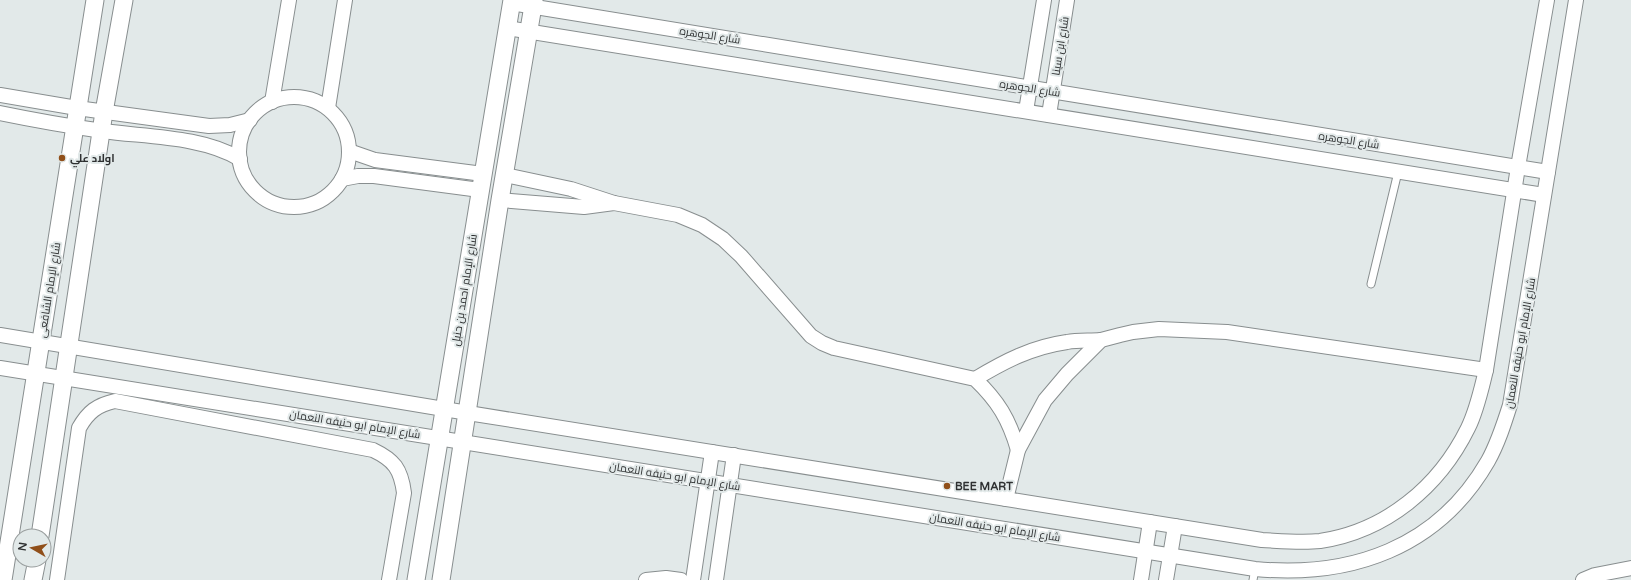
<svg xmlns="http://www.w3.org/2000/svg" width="1631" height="580" font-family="'Varela Round',Cairo,sans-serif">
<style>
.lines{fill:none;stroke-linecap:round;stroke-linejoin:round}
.service-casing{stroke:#888e8f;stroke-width:9}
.minor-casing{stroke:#888e8f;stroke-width:16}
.tertiary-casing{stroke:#888e8f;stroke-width:19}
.service{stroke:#fff;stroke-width:7}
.minor{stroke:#fff;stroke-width:14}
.tertiary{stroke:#fff;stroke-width:17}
.poi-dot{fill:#904f1a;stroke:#e2e9e9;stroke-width:1.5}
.labels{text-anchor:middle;stroke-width:4;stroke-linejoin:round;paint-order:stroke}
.street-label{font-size:11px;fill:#2e3031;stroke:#e2e9e9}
.poi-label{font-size:11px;font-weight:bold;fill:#2e3031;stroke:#e2e9e9;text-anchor:start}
</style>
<rect width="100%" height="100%" fill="#e2e9e9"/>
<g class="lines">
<defs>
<g id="service">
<polyline points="1371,284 1398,172"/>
<polyline points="1253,580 1255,569"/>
</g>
<g id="minor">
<polyline points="511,3 1548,172"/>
<polyline points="507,28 1544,195"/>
<polyline points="0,95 77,108 209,126 230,125 250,120"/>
<circle cx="294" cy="152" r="55"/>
<polyline points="272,102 289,0"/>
<polyline points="328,108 345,0"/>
<polyline points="1026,111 1044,0"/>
<path d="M0,113c34,7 68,13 103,18 42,6 100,5 137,28"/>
<polyline points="1049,115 1067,0"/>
<polyline points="349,151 375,160 483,174"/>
<path d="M505,175l66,14 43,14 64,12 24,10 21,14 18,17 70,80 11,7 12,5 141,31c23,22 34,40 43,71"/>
<polyline points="342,179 358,176 374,176 480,190"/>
<polyline points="500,200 584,207 614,203"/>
<path d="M0,335l468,78 794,127c19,1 39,3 58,1 66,-10 119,-54 148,-113 9,-18 13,-38 18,-58l32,-203 29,-167"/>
<path d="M0,368l1255,201c96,9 183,-21 233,-108 10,-18 16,-37 22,-56l66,-405"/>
<path d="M975,379c30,-18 57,-32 92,-37 11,-2 23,-1 34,-2"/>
<polyline points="1006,499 1018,450 1045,400 1067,374 1101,340 1120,335 1133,332 1159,329 1227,332 1486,370"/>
<path d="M57,580l22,-152c9,-16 18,-23 36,-27l258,49c21,10 28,19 31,43l-15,87"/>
<polyline points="646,580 666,578 681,580"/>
<polyline points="693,580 712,452"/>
<polyline points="716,580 734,455"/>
<polyline points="1141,580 1150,522"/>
<polyline points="1166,580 1175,526"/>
<polyline points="1583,580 1595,575 1631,568"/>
</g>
<g id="tertiary">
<polyline points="40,536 104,112 124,0"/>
<polyline points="3,580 95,0"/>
<polyline points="33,580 37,560"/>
<polyline points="416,580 512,0"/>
<polyline points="441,580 500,200 534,0"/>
</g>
</defs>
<use href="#service" class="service-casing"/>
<use href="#minor" class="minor-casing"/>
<use href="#tertiary" class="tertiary-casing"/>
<use href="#service" class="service"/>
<use href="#minor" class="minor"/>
<use href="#tertiary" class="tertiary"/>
</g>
<g class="poi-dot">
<circle cx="62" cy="158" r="4"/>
<circle cx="947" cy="486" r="4"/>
</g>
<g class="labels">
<g class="street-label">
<text transform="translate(710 35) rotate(9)" y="4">شارع الجوهره</text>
<text transform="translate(1060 46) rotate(-81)" y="4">شارع ابن سينا</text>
<text transform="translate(1030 88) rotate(9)" y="4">شارع الجوهره</text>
<text transform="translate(1349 140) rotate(9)" y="4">شارع الجوهره</text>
<text transform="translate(49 290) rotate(-81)" y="4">شارع الإمام الشافعى</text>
<text transform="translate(464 290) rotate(-81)" y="4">شارع الإمام احمد بن حنبل</text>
<text transform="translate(1520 343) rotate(-80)" y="4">شارع الإمام ابو حنيفه النعمان</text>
<text transform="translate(355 424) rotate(9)" y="4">شارع الإمام ابو حنيفه النعمان</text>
<text transform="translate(675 476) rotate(9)" y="4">شارع الإمام ابو حنيفه النعمان</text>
<text transform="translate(995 527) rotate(9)" y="4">شارع الإمام ابو حنيفه النعمان</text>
</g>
<g class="poi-label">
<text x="70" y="162">اولاد علي</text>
<text x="955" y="490">BEE MART</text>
</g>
</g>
<g transform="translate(32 548) rotate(279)"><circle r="19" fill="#e2e9e9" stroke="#9a9f9f"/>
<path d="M0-3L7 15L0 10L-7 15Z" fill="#904f1a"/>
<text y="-6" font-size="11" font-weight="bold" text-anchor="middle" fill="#2e3031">N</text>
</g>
</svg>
